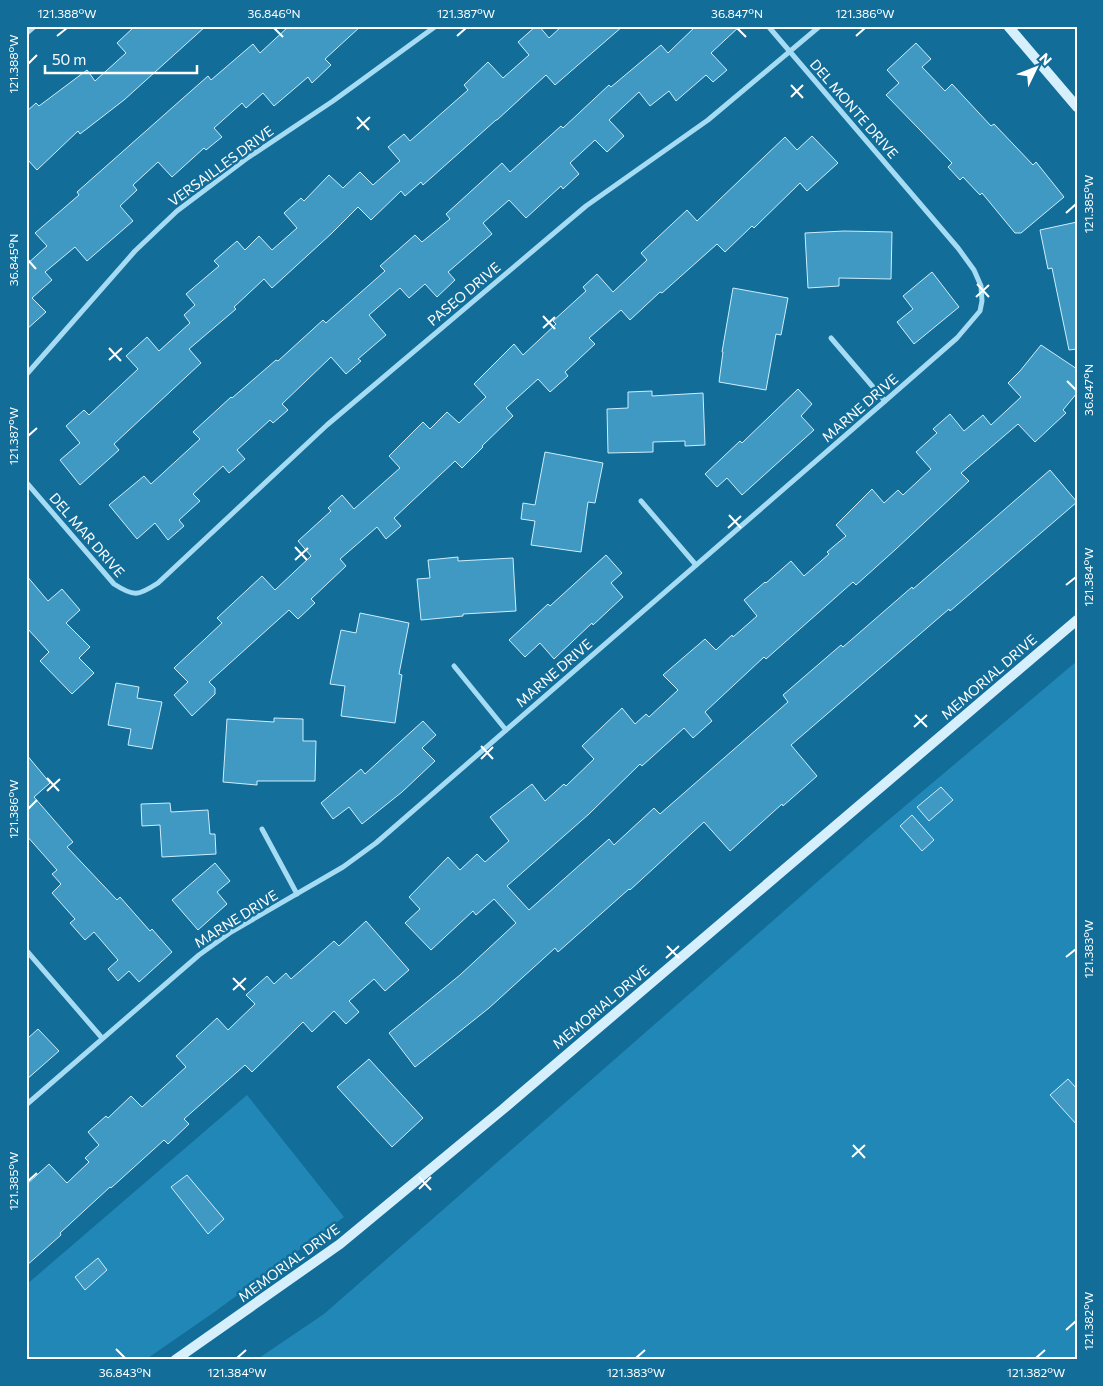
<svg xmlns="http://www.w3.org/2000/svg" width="1103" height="1386" font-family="Commissioner,sans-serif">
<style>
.green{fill:#2187b6}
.building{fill:#3f99c2;stroke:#cdeefd}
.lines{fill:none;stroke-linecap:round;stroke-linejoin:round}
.street{stroke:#a5dbf3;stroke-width:5}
.secondary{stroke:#d5effd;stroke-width:10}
.ticks{fill:none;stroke:#fff;stroke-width:2}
.labels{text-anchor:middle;stroke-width:5;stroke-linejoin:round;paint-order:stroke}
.street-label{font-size:14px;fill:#fff;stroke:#126d99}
.neatline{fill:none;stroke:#fff;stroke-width:2}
.ticks-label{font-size:12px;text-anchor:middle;fill:#fff}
</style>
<rect width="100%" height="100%" fill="#126d99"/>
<g class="green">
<polygon points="1077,661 1077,1360 256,1360 324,1314 873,833"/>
<polygon points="247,1095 344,1217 213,1313 145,1360 26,1360 26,1285"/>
</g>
<g class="building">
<polygon points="135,26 206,26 124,100 80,134 78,131 37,170 26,158 26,112 36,103 39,106 87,70 95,81 126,53 117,43"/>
<polygon points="289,26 361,26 325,59 331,65 312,83 308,77 274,106 263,93 246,108 242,103 214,128 222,137 206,150 204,148 172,177 158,162 133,185 137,190 120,206 133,221 87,261 75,247 45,272 52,280 32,298 46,312 26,330 26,265 47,246 35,233 79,195 77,192 208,76 211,80 253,44 260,53"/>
<polygon points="536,26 539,26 549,38 562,26 623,26 555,85 546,75 497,120 496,120 423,185 421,182 405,196 401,191 371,220 358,207 332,233 272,288 264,279 234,307 236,309 189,349 201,363 114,444 119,450 80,485 60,460 80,443 66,426 84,410 89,415 138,369 126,356 147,337 159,351 190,323 184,315 195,305 186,294 219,266 214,261 237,241 245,250 259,236 272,250 297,228 284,213 301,198 304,201 329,175 343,188 360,172 373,185 400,161 388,147 404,134 410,141 468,90 464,85 488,62 503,78 529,55 518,42"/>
<polygon points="696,26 740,26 711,53 727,70 713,82 706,75 676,101 669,91 650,106 639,92 609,120 624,136 607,152 595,140 570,163 579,174 563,189 561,186 526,218 509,200 483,223 492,234 448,272 455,280 437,297 425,284 409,298 400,288 369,315 386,335 358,359 361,361 346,374 331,357 282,404 288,410 273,423 270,420 237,450 245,459 229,473 223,466 193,494 200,501 179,520 184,526 168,540 155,523 137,539 109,505 144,476 151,484 200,439 193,432 231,397 232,398 276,360 278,361 323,320 326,323 385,271 380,266 415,235 422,242 450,219 446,214 502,163 510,172 561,126 563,128 609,85 611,87 661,45 668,53"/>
<polygon points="916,43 931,59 922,67 945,91 952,84 991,126 994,124 1033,165 1036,162 1064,197 1021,233 1015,233 982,193 980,195 963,177 960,180 948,167 952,163 886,95 899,83 887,70"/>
<polygon points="812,136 838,163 807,191 800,183 754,228 752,226 725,252 717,244 662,293 660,292 630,320 621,310 589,338 595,344 565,372 568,376 550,392 538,379 506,408 513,416 482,446 483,447 462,468 455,461 394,518 401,526 386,539 377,527 340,559 346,566 311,599 315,603 298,619 289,610 209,682 215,688 215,694 192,716 174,695 188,682 174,668 222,623 217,618 262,576 275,590 311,556 298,541 331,511 328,508 342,495 354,509 400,468 389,456 423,422 430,429 447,412 459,423 486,397 474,384 514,344 523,355 556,324 553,321 586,291 583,287 597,274 613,292 647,260 641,253 687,210 697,221 785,137 797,150"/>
<polygon points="1077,222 1077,349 1069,350 1052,268 1048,269 1040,230"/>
<polygon points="844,231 892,232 891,279 839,278 839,286 808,288 805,233"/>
<polygon points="932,272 959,307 914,344 897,322 913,309 903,296"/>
<polygon points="733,288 788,298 781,335 776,334 766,390 719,382 723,352 722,352"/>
<polygon points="1041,345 1077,369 1077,393 1063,410 1066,413 1035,442 1018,424 961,473 969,481 896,549 856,585 853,582 766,659 764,657 705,712 712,721 693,738 684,728 642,766 640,764 589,814 507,886 529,910 609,839 614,845 654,808 660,814 788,702 783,695 841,645 843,647 912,587 913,589 1050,470 1077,502 950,611 949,609 791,745 817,776 783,806 782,804 730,851 704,822 630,890 629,889 558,952 555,948 489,1008 415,1067 389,1033 460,975 516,923 494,899 476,915 473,911 431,950 405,923 420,909 409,897 448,857 460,870 477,854 485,862 509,841 490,817 532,784 545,801 564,784 566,786 594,759 582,746 622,708 635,724 646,714 649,717 678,690 663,675 705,639 716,650 732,635 733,637 757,616 744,600 765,582 766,583 791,561 804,576 829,554 827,552 846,536 836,525 872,489 884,503 898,490 903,495 931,469 916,452 937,433 933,429 950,414 964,431 983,415 991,425 1021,397 1008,383 1020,371"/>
<polygon points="798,389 812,404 801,416 814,430 742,495 727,478 717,487 705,474 740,441 742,443"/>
<polygon points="652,391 652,396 703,393 705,445 685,446 685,441 653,442 653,452 608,453 607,409 628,408 628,392"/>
<polygon points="545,452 603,463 595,503 588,502 581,552 531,545 535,521 521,519 523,503 535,505"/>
<polygon points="606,555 622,573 611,583 623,597 593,625 592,623 554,659 540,643 525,657 509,640 548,604 550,606"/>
<polygon points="458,557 458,561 513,558 516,611 463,614 463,616 421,620 417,579 430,578 428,560"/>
<polygon points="26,575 48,601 62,589 80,610 66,623 90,647 79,658 94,673 72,694 40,661 49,652 26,627"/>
<polygon points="360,613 409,623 399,674 402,675 395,723 341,716 345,686 330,684 341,630 356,633"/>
<polygon points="116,683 139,687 137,698 162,702 152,749 128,745 131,729 108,725"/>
<polygon points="274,718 303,719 303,741 316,741 315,781 257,781 257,785 223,782 227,719 274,722"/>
<polygon points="423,721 436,735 422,748 435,761 402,792 362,824 349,807 333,819 321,803 361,769 365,774"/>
<polygon points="26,754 50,783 34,797 73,842 67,847 117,900 120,897 150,931 152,929 172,952 139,982 129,971 118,981 108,969 118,960 94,932 85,940 70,923 75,919 52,893 61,884 52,874 57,870 26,835"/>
<polygon points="941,787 953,800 929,821 917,807"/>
<polygon points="170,803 171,812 208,810 210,834 215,834 216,854 162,857 160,825 142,826 141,804"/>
<polygon points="912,815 934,840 922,851 900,826"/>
<polygon points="215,863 230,881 217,892 227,904 198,930 172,900"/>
<polygon points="366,921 409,970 385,991 374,979 349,1001 359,1012 346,1024 334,1011 312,1032 303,1022 252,1072 245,1065 184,1119 189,1124 168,1144 164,1140 111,1188 110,1187 60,1233 61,1235 26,1266 26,1185 49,1164 67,1183 89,1162 85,1158 99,1145 88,1132 106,1116 108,1118 131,1096 142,1107 186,1067 176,1056 217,1018 228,1030 255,1004 246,995 267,976 274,984 286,973 291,979 334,941 339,946"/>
<polygon points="38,1029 59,1051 26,1080 26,1040"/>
<polygon points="369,1059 423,1118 392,1147 337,1087"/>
<polygon points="1068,1079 1077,1089 1077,1125 1050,1095"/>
<polygon points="187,1175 224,1219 208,1234 171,1187"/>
<polygon points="98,1258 107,1270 85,1290 75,1277"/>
</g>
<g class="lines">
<g class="street">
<polyline points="26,34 35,26"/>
<polyline points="831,338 885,401"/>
<polyline points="26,375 135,251 177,211 246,159 333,101 436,26"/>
<path d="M26,482l88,102c20,13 24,12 44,-1l169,-158 259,-219 122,-86 112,-94"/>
<polyline points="641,501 696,565"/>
<polyline points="454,666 506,730"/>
<polyline points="262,829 297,894"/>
<polyline points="26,950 102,1038"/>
<polyline points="26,1105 199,955 231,932 343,867 376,843 885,401 957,338 980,311 982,301 981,286 974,270 958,248 768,26"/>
</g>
<g class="secondary">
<polyline points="1008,26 1077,107"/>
<polyline points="175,1360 340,1244 502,1110 1077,620"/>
</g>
</g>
<path class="ticks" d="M274,28l9,9M737,28l9,9M57,36l10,-8M457,36l9,-8M856,36l9,-8M28,64l9,-9M791,85l12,13M791,97l12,-12M357,117l12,13M357,129l13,-12M1066,213l10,-9M28,260l8,9M977,284l12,13M976,297l13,-12M543,316l12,13M543,328l12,-11M109,348l12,13M109,360l13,-12M1067,381l9,9M28,436l9,-8M729,515l12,13M728,528l13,-12M295,547l12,13M295,560l13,-12M1066,585l10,-8M915,715l12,12M914,727l13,-12M481,746l12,13M481,759l12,-12M47,778l12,13M47,791l13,-12M28,809l9,-9M667,946l12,12M1066,957l10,-8M666,958l13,-12M233,978l12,12M233,990l13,-12M853,1145l12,13M852,1157l13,-12M419,1177l12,13M28,1181l9,-8M419,1189l12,-12M1066,1330l10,-9M116,1349l9,9M237,1358l9,-8M636,1358l9,-8M1036,1358l9,-8"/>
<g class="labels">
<g class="street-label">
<text transform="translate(854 109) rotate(49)" y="5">DEL MONTE DRIVE</text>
<text transform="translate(221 166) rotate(-36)" y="5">VERSAILLES DRIVE</text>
<text transform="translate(464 294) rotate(-40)" y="5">PASEO DRIVE</text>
<text transform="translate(860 408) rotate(-41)" y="5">MARNE DRIVE</text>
<text transform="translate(87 535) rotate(49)" y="5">DEL MAR DRIVE</text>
<text transform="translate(554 673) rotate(-41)" y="5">MARNE DRIVE</text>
<text transform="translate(989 677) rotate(-41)" y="5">MEMORIAL DRIVE</text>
<text transform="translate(236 919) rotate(-32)" y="5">MARNE DRIVE</text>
<text transform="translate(601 1007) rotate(-40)" y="5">MEMORIAL DRIVE</text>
<text transform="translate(289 1263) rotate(-36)" y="5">MEMORIAL DRIVE</text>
</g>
</g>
<rect width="1103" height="1386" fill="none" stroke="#126d99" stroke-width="55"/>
<g transform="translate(1036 68) rotate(47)" stroke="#126d99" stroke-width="4" paint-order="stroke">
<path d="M0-4L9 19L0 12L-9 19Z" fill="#ffffff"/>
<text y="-8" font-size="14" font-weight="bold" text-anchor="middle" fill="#ffffff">N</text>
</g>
<path d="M45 65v8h152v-8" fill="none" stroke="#ffffff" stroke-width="2.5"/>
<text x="52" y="65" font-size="15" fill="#ffffff" stroke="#126d99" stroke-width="4" paint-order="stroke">50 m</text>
<rect x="28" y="28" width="1048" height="1330" class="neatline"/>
<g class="ticks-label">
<text x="67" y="18">121.388°W</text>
<text x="274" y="18">36.846°N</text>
<text x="466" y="18">121.387°W</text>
<text x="737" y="18">36.847°N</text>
<text x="865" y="18">121.386°W</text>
<text transform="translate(14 64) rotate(-90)" y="4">121.388°W</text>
<text transform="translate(1089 204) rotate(-90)" y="4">121.385°W</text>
<text transform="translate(14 260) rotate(-90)" y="4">36.845°N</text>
<text transform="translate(1089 390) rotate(-90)" y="4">36.847°N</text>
<text transform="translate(14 436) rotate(-90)" y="4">121.387°W</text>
<text transform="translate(1089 577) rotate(-90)" y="4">121.384°W</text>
<text transform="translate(14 809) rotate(-90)" y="4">121.386°W</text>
<text transform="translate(1089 949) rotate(-90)" y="4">121.383°W</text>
<text transform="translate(14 1181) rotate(-90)" y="4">121.385°W</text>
<text transform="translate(1089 1321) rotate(-90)" y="4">121.382°W</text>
<text x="125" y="1377">36.843°N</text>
<text x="237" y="1377">121.384°W</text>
<text x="636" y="1377">121.383°W</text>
<text x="1036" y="1377">121.382°W</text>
</g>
</svg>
